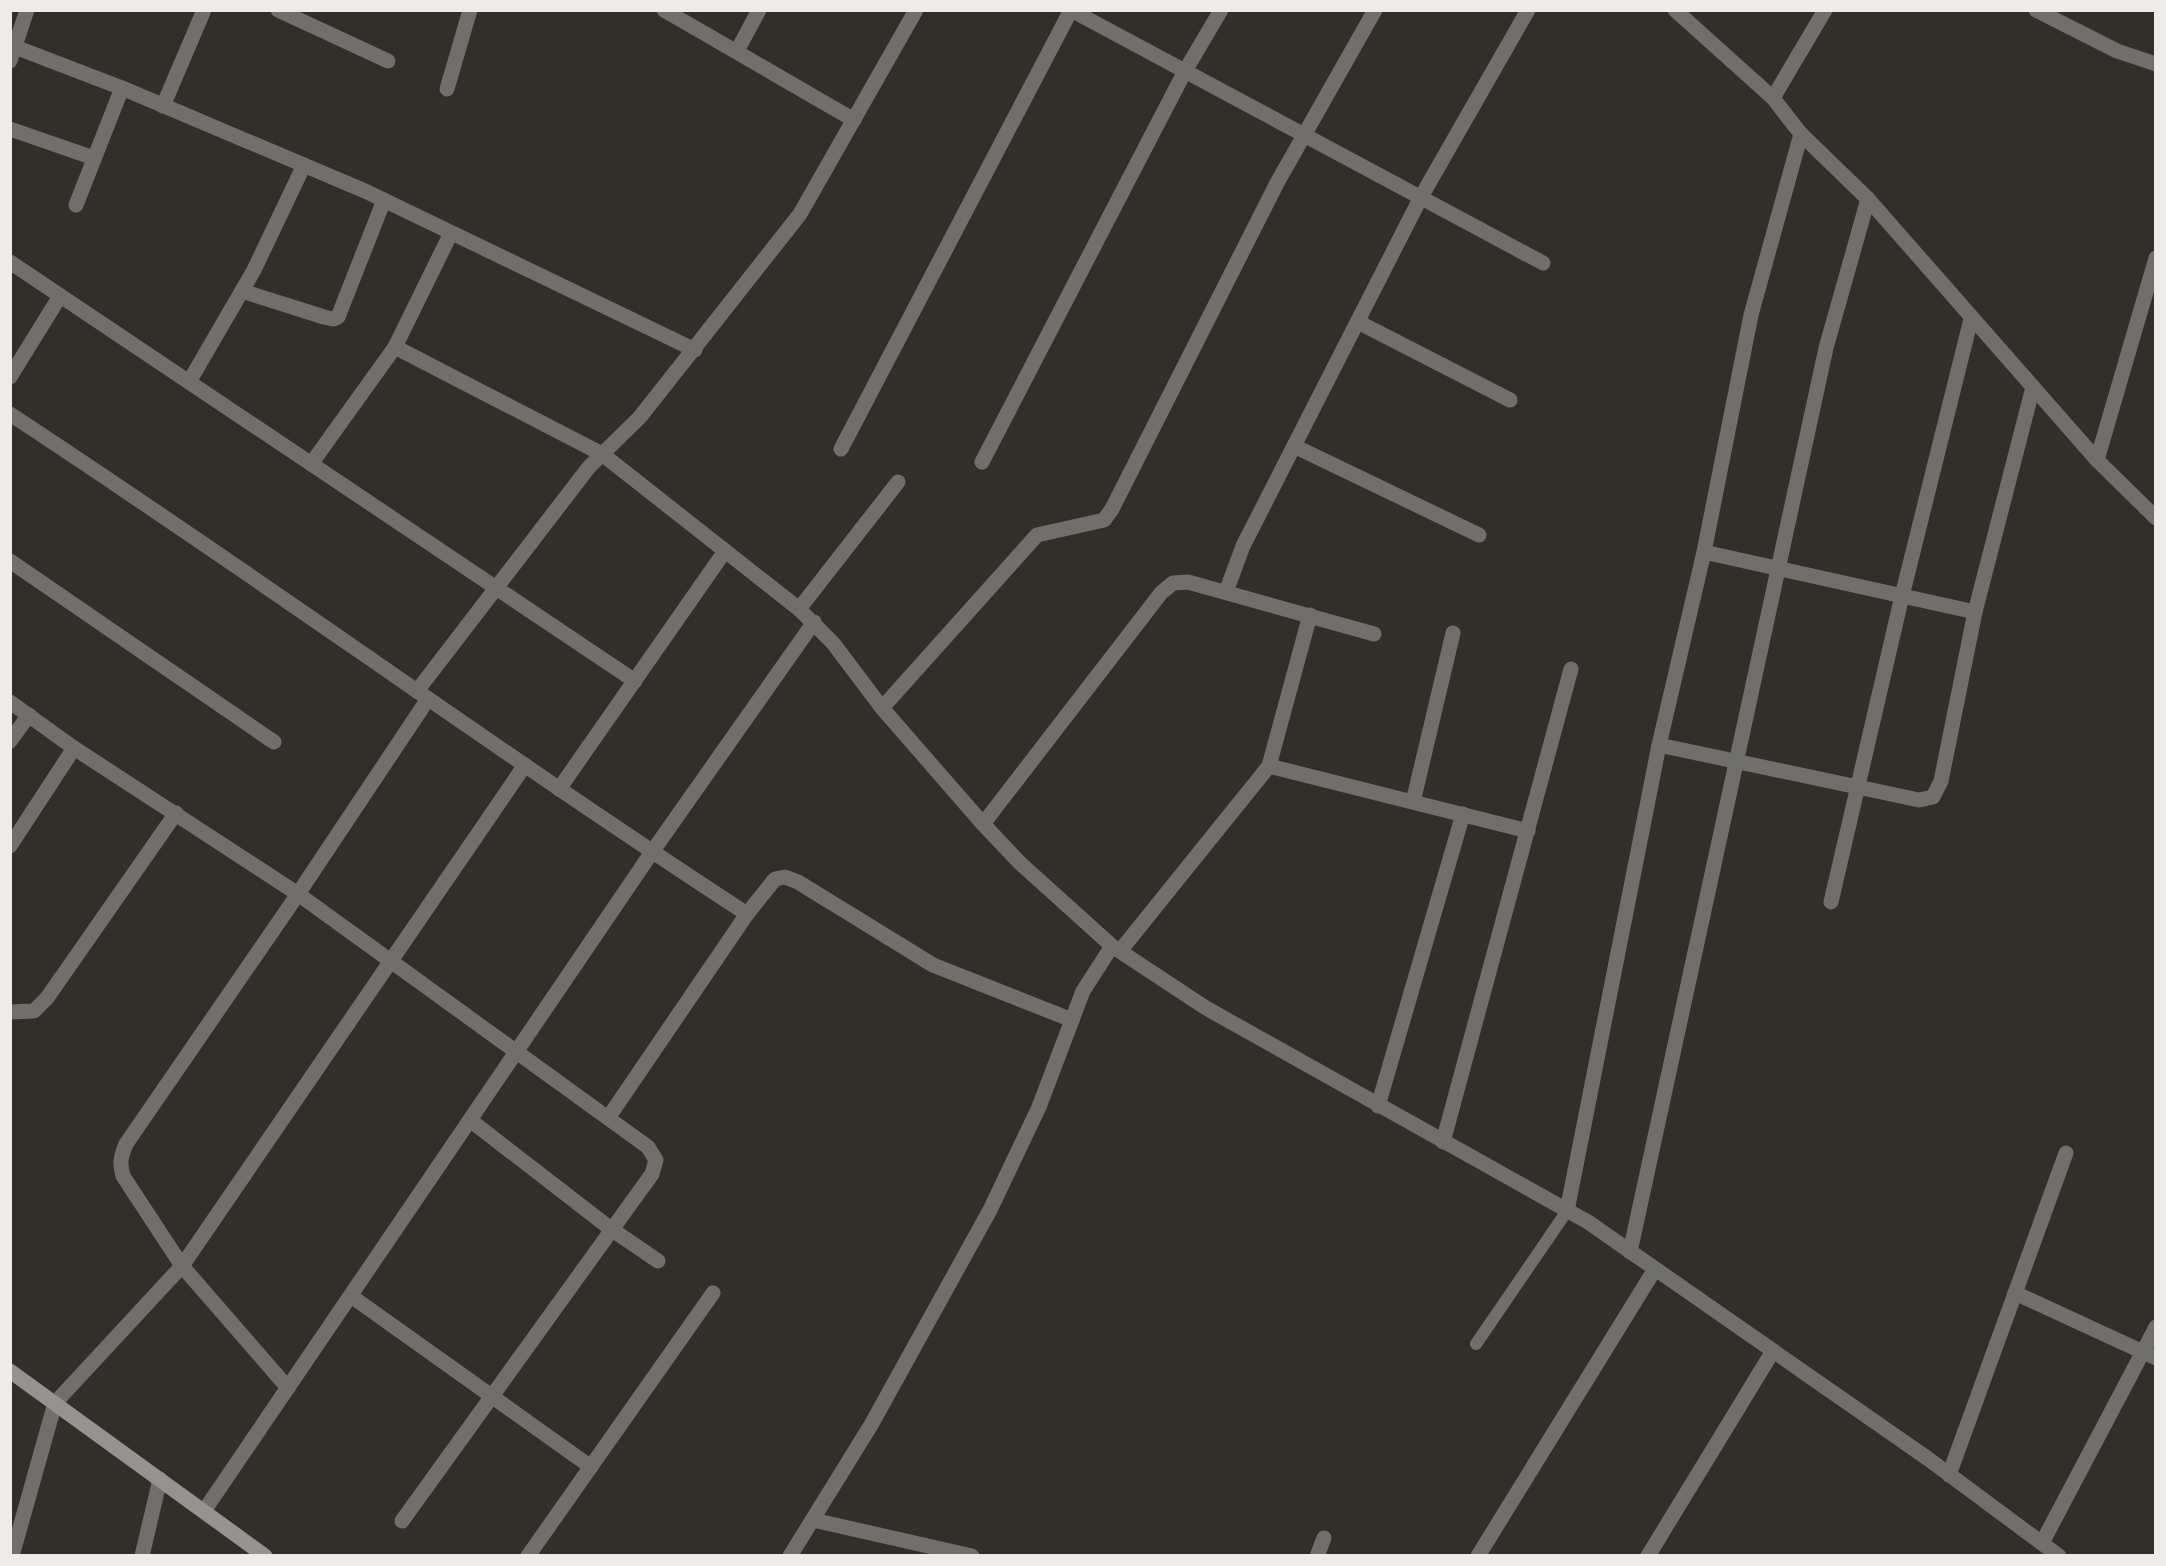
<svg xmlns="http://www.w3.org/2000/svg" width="2166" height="1566" font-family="Georgia,serif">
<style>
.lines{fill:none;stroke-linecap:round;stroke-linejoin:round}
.lane{stroke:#706f6d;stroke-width:12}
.street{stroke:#706f6d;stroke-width:15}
.secondary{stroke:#95928f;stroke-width:15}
</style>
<rect width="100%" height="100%" fill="#322f2b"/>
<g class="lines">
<polyline class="lane" points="1476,1344 1567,1211"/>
<g class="street">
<polyline points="278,10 388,61"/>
<polyline points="664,10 854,120"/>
<polyline points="1071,10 1543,263"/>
<polyline points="1675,10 1773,98 1801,134 1868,199 2097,460 2156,518"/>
<polyline points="2036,10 2117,51 2156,64"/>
<polyline points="15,47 122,88 365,191 695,350"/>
<polyline points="737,51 759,10"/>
<polyline points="10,61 27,10"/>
<polyline points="447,89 470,10"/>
<polyline points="1773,98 1825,10"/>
<polyline points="163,106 204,10"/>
<polyline points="10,129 94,158"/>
<polyline points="76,205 122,88"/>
<polyline points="10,262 635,681"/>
<polyline points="242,291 324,317 333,319 338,317 384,200"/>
<polyline points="1358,322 1510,400"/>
<polyline points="395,347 602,454 799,609 833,643 882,708 983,824 1020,863 1112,946 1206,1008 1588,1222 1927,1458 2059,1556"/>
<polyline points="10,377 60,296"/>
<polyline points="189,382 254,270 304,165"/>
<path d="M10,414c249,163 488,338 737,500"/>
<polyline points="1294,446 1479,535"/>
<polyline points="841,449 1071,10"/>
<polyline points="2097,460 2156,258"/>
<polyline points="982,462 1185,71 1221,10"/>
<polyline points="311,464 395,347 451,233"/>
<polyline points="1704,552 1975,612"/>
<polyline points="10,561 274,742"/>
<polyline points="1226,592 1243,546 1421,197 1528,10"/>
<polyline points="799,609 898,482"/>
<polyline points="417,691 589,467 640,417 800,214 916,10"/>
<polyline points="10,702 74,748 298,894 648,1147 656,1160 652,1174 402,1521"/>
<polyline points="882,708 1037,535 1104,520 1112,509 1277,183 1375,10"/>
<polyline points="10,741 29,715"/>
<polyline points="1659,745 1919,800 1933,797 1941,781 1975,612 2033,387"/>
<polyline points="1269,766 1528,831"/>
<polyline points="559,789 725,551"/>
<polyline points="1413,802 1453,633"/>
<polyline points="983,824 1161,593 1173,583 1188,582 1374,634"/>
<polyline points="10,846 74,748"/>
<polyline points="1831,902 1902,596 1971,319"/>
<polyline points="1120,951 1269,766 1310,615"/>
<polyline points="10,1012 34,1011 47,998 176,813"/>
<polyline points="1378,1106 1463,814"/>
<polyline points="608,1118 747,914 775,879 785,877 798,882 933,965 1072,1020"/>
<polyline points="470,1120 611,1229 658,1261"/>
<polyline points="1443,1142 1571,669"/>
<polyline points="1567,1211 1659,745 1704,552 1751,315 1801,134"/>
<polyline points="1630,1252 1826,348 1868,199"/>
<polyline points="2015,1293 2156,1358"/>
<polyline points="351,1296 591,1467"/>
<path d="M288,1388l-106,-122 -59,-90c-4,-13 -2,-20 3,-32l172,-250 130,-195"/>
<polyline points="1949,1475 2066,1153"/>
<polyline points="204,1511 652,852 814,622"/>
<polyline points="813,1520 972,1556"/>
<polyline points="2042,1543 2156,1327"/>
<polyline points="12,1556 55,1403 182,1266 525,765"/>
<polyline points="142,1556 160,1479"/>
<polyline points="528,1556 713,1293"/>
<polyline points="790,1556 871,1425 990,1210 1039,1107 1083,991 1112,946"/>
<polyline points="1317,1556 1324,1538"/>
<polyline points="1478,1556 1655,1269"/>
<polyline points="1648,1556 1773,1351"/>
</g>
<polyline class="secondary" points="10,1371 265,1556"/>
</g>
<rect width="2166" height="1566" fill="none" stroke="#eeecea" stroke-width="24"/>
</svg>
